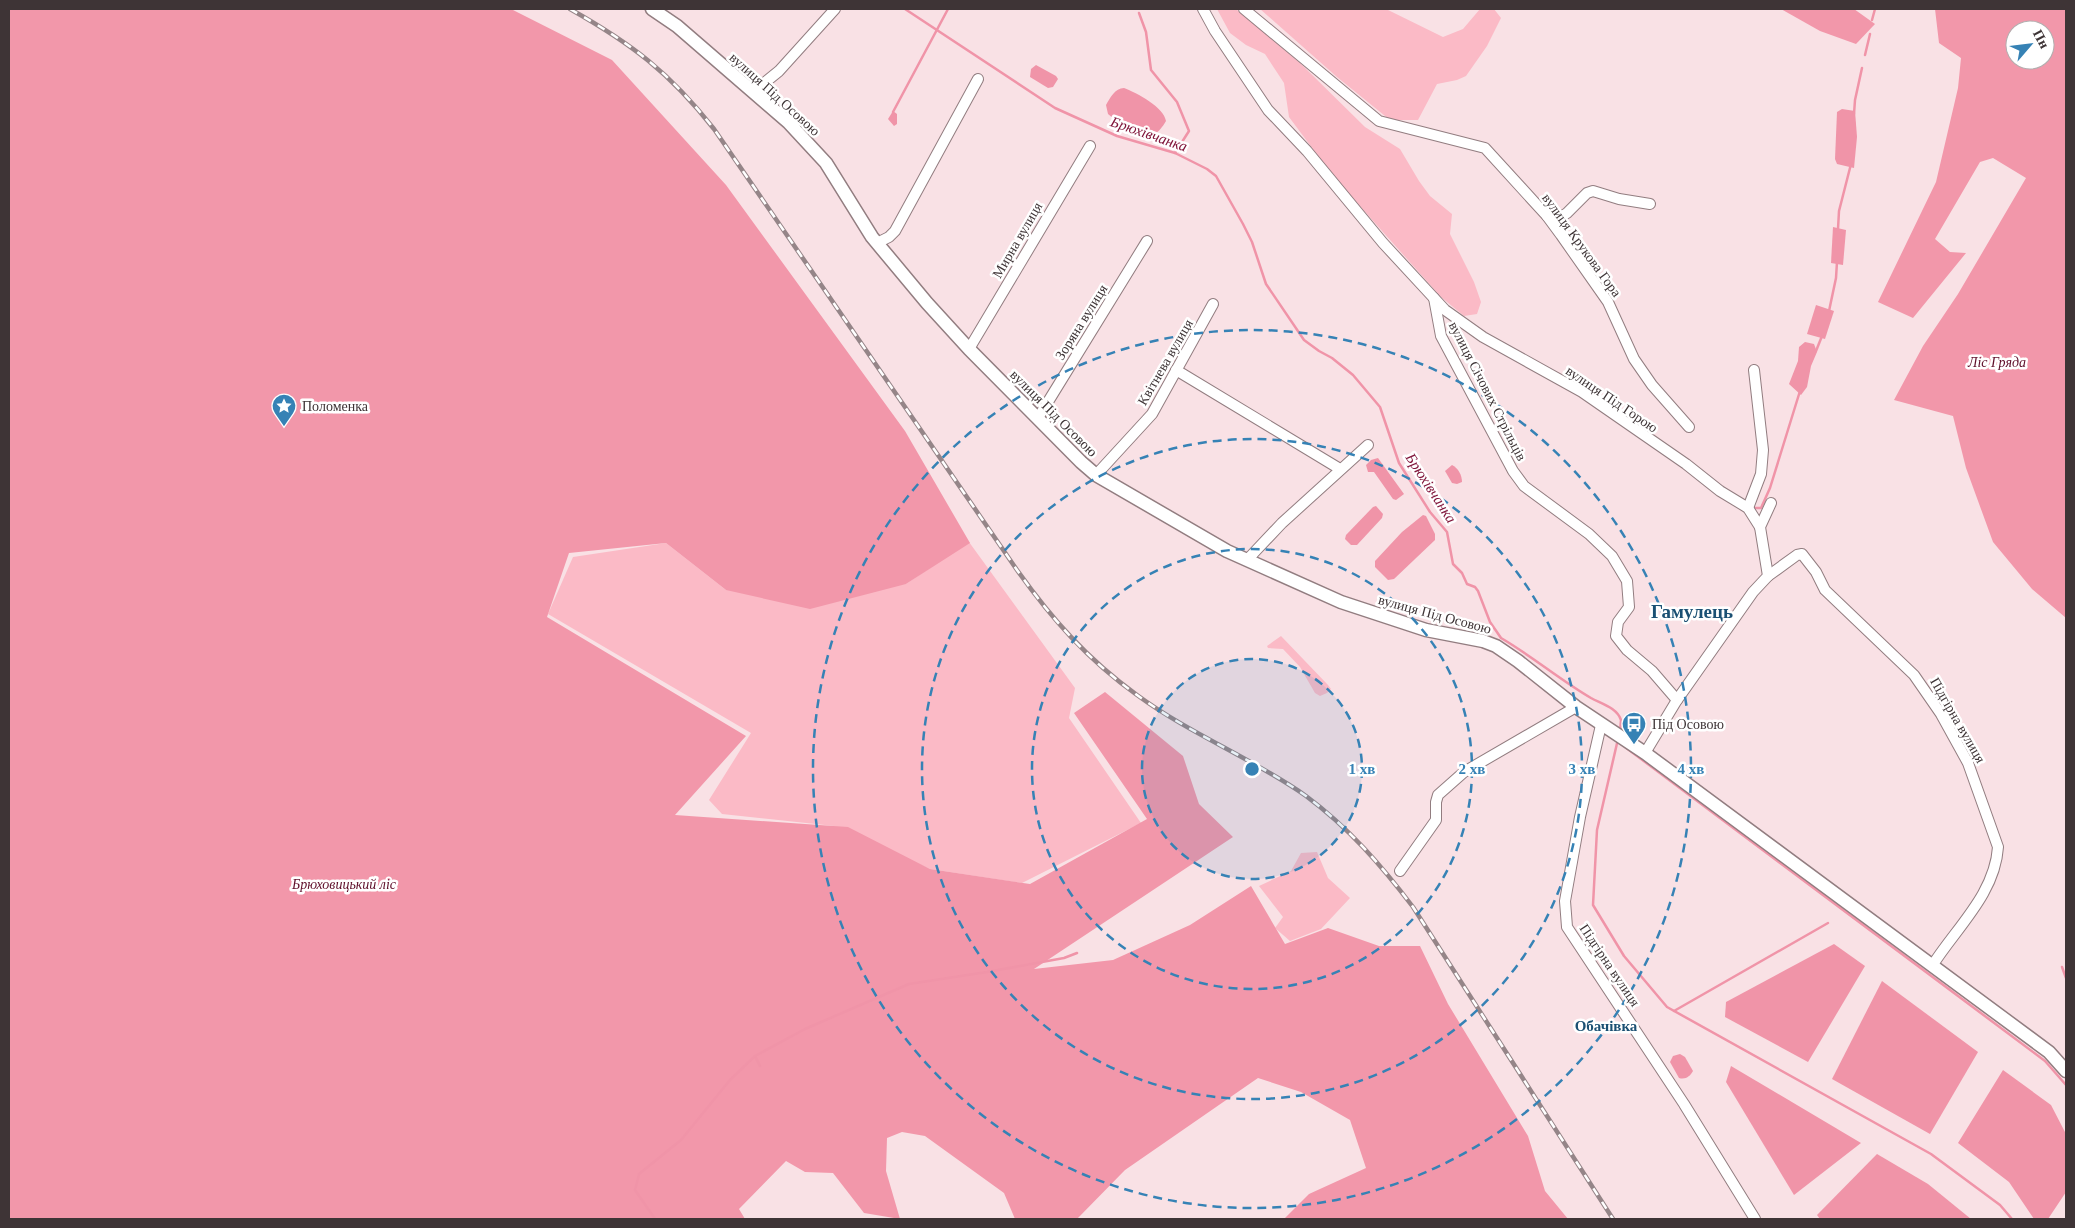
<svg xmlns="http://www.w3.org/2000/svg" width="2075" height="1228" font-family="Georgia,serif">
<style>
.green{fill:#fbbac6}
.forest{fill:#f297aa;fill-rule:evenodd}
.water{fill:#f094a8}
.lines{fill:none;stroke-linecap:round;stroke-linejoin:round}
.stream{stroke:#f094a8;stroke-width:2.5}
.minor-casing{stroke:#927d80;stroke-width:12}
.tertiary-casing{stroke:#927d80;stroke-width:15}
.minor{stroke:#fff;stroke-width:10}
.tertiary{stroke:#fff;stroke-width:12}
.rail-casing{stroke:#958588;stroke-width:4.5}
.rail{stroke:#fff;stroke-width:2.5;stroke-dasharray:8;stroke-linecap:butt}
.ring{fill:none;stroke:#3682b5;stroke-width:2.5;stroke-dasharray:9 6}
.labels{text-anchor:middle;stroke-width:5;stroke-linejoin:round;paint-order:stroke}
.street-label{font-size:14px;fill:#3e3436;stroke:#fff}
.park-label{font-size:14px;font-style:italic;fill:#5f0e2a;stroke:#fff}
.poi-label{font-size:14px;fill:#3e3436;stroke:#fff;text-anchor:start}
.water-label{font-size:15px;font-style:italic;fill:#80163b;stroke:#fff}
.neighbourhood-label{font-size:15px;font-weight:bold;fill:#1b5073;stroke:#fff}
.district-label{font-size:19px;font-weight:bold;fill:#1b5073;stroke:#fff}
.centre{fill:#3682b5;stroke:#fff;stroke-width:2.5}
.ring-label{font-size:15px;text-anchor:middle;font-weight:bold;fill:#3682b5;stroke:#fff;stroke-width:5;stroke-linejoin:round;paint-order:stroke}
</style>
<rect width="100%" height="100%" fill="#f9e1e5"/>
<g class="green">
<polygon points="1217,9 1236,9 1300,63 1365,127 1400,149 1419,181 1430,196 1452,214 1450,234 1474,282 1481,302 1477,314 1464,316 1441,297 1333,176 1289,117 1284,83 1265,54 1246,45 1230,33"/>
<polygon points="1260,9 1386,9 1443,37 1463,29 1480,9 1494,9 1501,18 1487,46 1466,76 1457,80 1437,84 1418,120 1390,120 1337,77"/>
<polygon points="969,542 1075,688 1069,718 1141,823 1022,883 930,869 834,826 722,814 709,800 751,733 548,614 573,557 666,543 726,590 906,584"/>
<polygon points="1281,636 1328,685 1331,689 1327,693 1320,696 1315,693 1300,667 1283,649 1268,648 1267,646"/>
<polygon points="1317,852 1328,878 1350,898 1321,929 1290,941 1275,928 1283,917 1259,886 1291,871 1301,853"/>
</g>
<g class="forest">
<polygon points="9,9 511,9 612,60 726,185 905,431 970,543 906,584 810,609 726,590 666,543 569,553 547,617 746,736 675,815 848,827 930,869 1030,884 1147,819 1074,713 1105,692 1183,756 1199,804 1233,837 1034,969 1113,960 1190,925 1251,886 1285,944 1328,928 1379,946 1420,946 1448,1004 1528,1136 1545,1191 1568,1219 1284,1219 1309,1194 1366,1168 1350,1120 1301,1092 1258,1078 1125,1170 1077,1219 1015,1219 1004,1193 925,1136 902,1132 887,1138 886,1171 900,1219 864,1213 833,1173 805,1172 786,1161 739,1209 745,1219 9,1219"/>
<polygon points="1781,9 1854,9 1875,24 1856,44 1820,31"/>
<path d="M1935,9h131v609l-34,-29 -39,-47 -27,-74 -13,-52 -59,-16 29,-54 35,-52 68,-116 -33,-20 -13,4 -45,77 15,13 16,1 -53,65 -35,-16 58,-120 22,-94 3,-30 -22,-15zM2015,30h30v30h-30z"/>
</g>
<g class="water">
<polygon points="1036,65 1056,76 1058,79 1053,87 1048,88 1030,77 1031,69"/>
<path d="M1124,88c13,5 40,19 42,33 -3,5 -8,13 -15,14 -15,2 -33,-12 -43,-21l-2,-9c4,-7 9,-17 18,-17z"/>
<polygon points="1842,109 1855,111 1857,137 1854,168 1837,164 1835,159 1837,112"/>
<polygon points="893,111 897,114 897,124 894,126 888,119"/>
<polygon points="1833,227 1846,230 1843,265 1831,263"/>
<polygon points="1816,305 1834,311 1825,339 1807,334"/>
<polygon points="1805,342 1814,344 1817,352 1811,366 1807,387 1801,395 1789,384 1798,361 1799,347"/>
<polygon points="1378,458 1404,494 1396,500 1393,499 1374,472 1368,472 1366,465 1371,460"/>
<path d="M1452,465c6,3 10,10 10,17l-5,2 -5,-1 -7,-12z"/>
<polygon points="1376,506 1383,514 1382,518 1357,545 1351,545 1345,539 1346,535 1373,507"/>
<polygon points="1423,515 1426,516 1435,534 1435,540 1394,579 1388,580 1375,567 1375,561 1402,532"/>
<polygon points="1834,944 1865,966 1808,1062 1725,1017 1726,1002"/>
<polygon points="1882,981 1978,1052 1930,1134 1832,1079"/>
<path d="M1680,1054l5,3 8,14c-3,5 -7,9 -14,7l-9,-16 3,-6z"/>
<polygon points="1731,1066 1861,1143 1794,1195 1726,1082"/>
<polygon points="2003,1070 2051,1105 2066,1134 2066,1192 2048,1219 2034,1219 2009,1182 1958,1143"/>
<polygon points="1877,1154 1928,1184 1971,1219 1820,1219 1817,1215"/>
</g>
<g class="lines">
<g class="stream">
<path d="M905,9l150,99 62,28 58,17 32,16 9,7 27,48 9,18 14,42 38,56 15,11 13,7 21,17 27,32 19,56 31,49 17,20 6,32 9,9 5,11 8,3 3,4 12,31 11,16c31,18 59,42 90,60 11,6 26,10 30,22l-1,11"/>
<polyline points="1139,13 1146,32 1151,70 1177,102 1189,131 1175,153"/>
<polyline points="1872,20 1875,9"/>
<polyline points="1865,55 1870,34"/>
<polyline points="893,112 948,9"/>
<polyline points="1854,114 1855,100 1862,68"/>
<polyline points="1838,229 1839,211 1851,164"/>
<polyline points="1829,311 1836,278 1837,262"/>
<polyline points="1816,351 1822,336"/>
<polyline points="1755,508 1761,508 1770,488 1800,391"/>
<polyline points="1618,739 1597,830 1593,905 1624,956 1667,1007 1931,1154 2000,1205 2012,1219"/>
<polyline points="1625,747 2045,1061 2066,1085"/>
<polyline points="2062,967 2066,978"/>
<polyline points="1674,1011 1828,923"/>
<polyline points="755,1056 760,1066"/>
<polyline points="655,1219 635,1190 639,1174 681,1140 730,1080 755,1056 805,1029 909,984 987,972 1064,958 1077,953"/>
</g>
<defs>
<g id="minor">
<polyline points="1203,9 1215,31 1268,110 1307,151 1383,243 1445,310 1483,337 1582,392 1686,464 1720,491 1748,508 1760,527"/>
<polyline points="1244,9 1379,121 1485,148 1547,216 1561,235 1608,302 1634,359 1652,385 1689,427"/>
<polyline points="753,92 779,71 835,9"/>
<polyline points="1547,216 1559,218 1567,213 1587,193 1593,191 1619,199 1650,204"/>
<polyline points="877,243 889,237 895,231 978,79"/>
<polyline points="1434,298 1441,336 1513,471 1524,486 1589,534 1612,556 1627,581 1629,607 1618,622 1616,636 1627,650 1652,671 1677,700"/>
<polyline points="969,349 1090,146"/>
<polyline points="1176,370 1340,469"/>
<polyline points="1038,418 1147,241"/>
<polyline points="1096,475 1152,414 1213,304"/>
<polyline points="1748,508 1761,474 1763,450 1754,370"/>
<polyline points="1247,560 1282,523 1368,445"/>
<path d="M1768,576l29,-21 5,-1 14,18 9,18 89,85 27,39 27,49 30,84c-3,47 -42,81 -66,119"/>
<polyline points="1601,725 1580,817 1565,901 1567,927 1684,1104 1755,1219"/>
<polyline points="1645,753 1677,700 1753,592 1768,576 1760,527 1771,503"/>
<polyline points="1400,871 1436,820 1436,802 1438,795 1464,772 1576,707"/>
</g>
<polyline id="tertiary" points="652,9 677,26 788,122 826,163 872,237 927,303 969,349 1081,462 1096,475 1227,551 1341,602 1426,630 1483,641 1496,646 1518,661 1576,707 1645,753 2049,1052 2066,1071"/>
</defs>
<use href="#minor" class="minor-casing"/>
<use href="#tertiary" class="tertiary-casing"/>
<use href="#minor" class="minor"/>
<use href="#tertiary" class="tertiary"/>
<defs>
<path id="rail" d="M570,9c62,35 99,63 144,120l303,441c35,49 70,89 120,125 53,39 115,63 169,101 43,32 75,69 107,111l200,312"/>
</defs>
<use href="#rail" class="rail-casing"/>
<use href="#rail" class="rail"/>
</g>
<circle cx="1252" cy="769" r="110" fill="#3682b5" fill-opacity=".12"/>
<g class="ring">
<circle cx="1252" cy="769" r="110"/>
<circle cx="1252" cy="769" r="220"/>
<circle cx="1252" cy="769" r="330"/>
<circle cx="1252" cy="769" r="439"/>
</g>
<defs>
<symbol id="sight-pin" viewBox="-11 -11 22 30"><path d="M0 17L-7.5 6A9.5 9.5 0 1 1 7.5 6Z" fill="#3682b5" stroke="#fff"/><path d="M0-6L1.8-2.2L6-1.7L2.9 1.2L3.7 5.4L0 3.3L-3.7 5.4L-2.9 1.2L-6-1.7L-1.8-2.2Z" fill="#fff"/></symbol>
<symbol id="bus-pin" viewBox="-11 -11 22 30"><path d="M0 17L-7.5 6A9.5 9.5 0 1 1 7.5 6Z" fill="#3682b5" stroke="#fff"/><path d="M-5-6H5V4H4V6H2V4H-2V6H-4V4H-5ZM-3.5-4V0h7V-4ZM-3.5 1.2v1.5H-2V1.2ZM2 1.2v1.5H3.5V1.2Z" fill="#fff"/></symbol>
</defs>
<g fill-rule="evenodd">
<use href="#sight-pin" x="270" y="392" width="28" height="38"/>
<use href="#bus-pin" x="1620" y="710" width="28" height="38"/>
</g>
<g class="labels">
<g class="street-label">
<text transform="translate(775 94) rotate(42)" y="5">вулиця Під Осовою</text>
<text transform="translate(1017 240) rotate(-60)" y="5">Мирна вулиця</text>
<text transform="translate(1582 245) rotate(54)" y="5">вулиця Крукова Гора</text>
<text transform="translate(1081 322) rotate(-58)" y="5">Зоряна вулиця</text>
<text transform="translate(1165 362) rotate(-60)" y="5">Квітнева вулиця</text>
<text transform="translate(1488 391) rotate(63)" y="5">вулиця Січових Стрільців</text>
<text transform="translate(1612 399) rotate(34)" y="5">вулиця Під Горою</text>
<text transform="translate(1054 413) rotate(45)" y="5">вулиця Під Осовою</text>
<text transform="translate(1435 614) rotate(15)" y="5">вулиця Під Осовою</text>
<text transform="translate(1958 720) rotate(60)" y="5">Підгірна вулиця</text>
<text transform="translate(1610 965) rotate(56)" y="5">Підгірна вулиця</text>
</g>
<g class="park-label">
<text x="1997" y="367">Ліс Гряда</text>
<text x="344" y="889">Брюховицький ліс</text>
</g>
<g class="poi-label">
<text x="302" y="411">Поломенка</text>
<text x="1652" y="729">Під Осовою</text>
</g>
<g class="water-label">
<text transform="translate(1149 134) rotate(19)" y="5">Брюхівчанка</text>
<text transform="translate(1431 488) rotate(57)" y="5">Брюхівчанка</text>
</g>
<g class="neighbourhood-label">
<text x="1606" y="1031">Обачівка</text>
</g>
<g class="district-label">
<text x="1692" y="618">Гамулець</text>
</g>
</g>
<circle cx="1252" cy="769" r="8" class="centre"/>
<g class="ring-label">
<text x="1362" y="774">1 хв</text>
<text x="1472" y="774">2 хв</text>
<text x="1582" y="774">3 хв</text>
<text x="1691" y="774">4 хв</text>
</g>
<rect width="2075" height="1228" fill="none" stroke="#3e3436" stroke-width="20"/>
<g transform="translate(2030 45) rotate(62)"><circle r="24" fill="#ffffff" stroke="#b2aeaf"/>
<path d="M0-4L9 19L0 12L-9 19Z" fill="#3682b5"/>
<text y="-8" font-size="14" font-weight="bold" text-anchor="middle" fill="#3e3436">Пн</text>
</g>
</svg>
